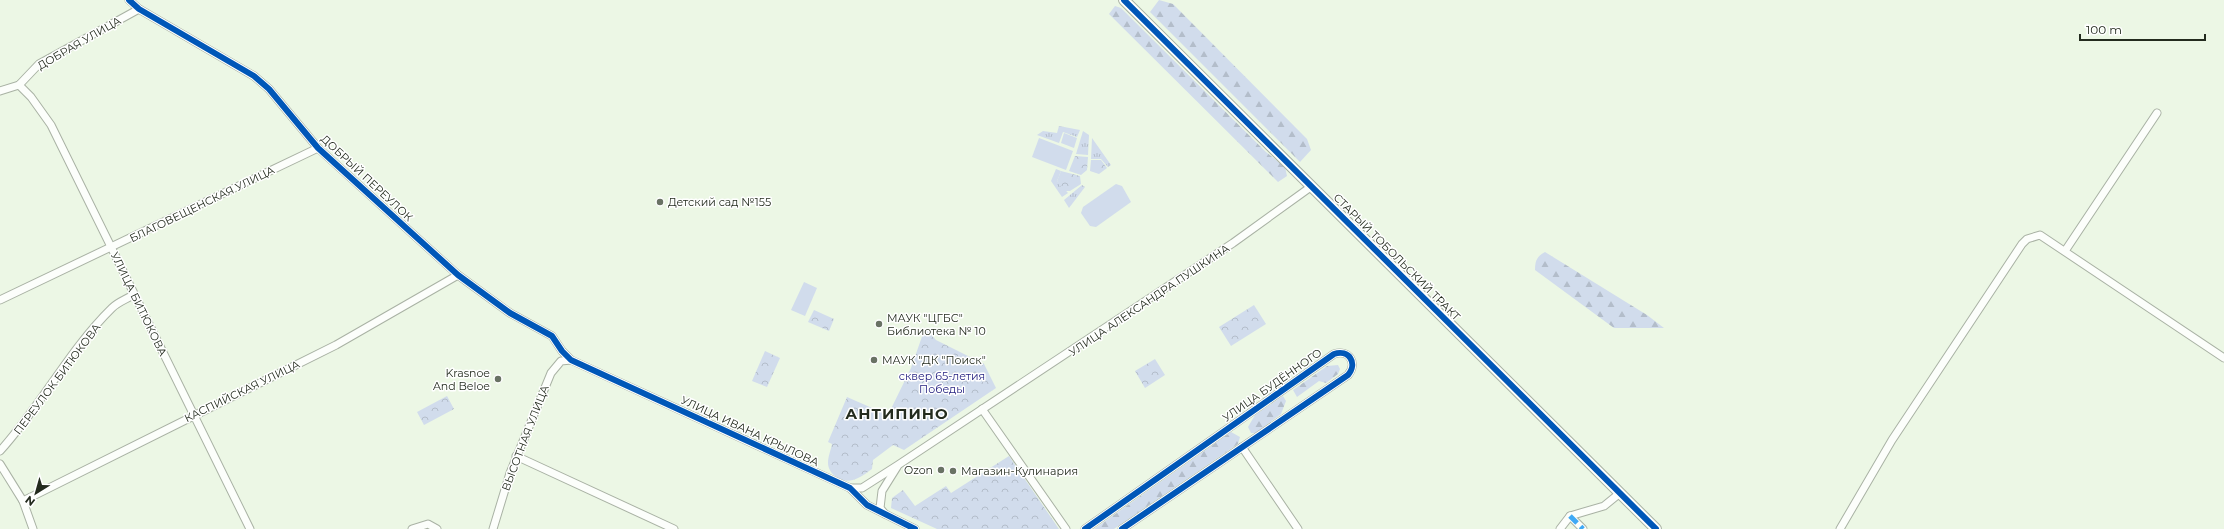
<svg xmlns="http://www.w3.org/2000/svg" width="2224" height="529" font-family="Montserrat,sans-serif">
<style>
.grass{fill:url(#grass-tufts)}
.forest{fill:url(#forest-firs)}
.park{fill:url(#park-crowns)}
.pitch{fill:#d1dcec}
.lines{fill:none;stroke-linecap:round;stroke-linejoin:round}
.street-casing{stroke:#a9b2a4;stroke-width:9}
.secondary-casing{stroke:#a9b2a4;stroke-width:12}
.street{stroke:#fcfefb;stroke-width:7}
.secondary{stroke:#fcfefb;stroke-width:10}
.quiet{stroke:#3fa9f5;stroke-width:5;stroke-dasharray:10 5;stroke-linecap:butt}
.cycleway-casing{stroke:#fff;stroke-width:8}
.cycleway{stroke:#0057b8;stroke-width:6}
.poi-dot{fill:#697264;stroke:#fff;stroke-width:1.5}
.labels{text-anchor:middle;stroke-width:3;stroke-linejoin:round;paint-order:stroke}
.street-label{font-size:11px;fill:#232b1e;stroke:#fff}
.poi-label{font-size:11px;fill:#232b1e;stroke:#fff;text-anchor:start}
.park-label{font-size:11px;fill:#242180;stroke:#fff}
.district-label{font-size:15px;font-weight:bold;letter-spacing:1px;fill:#232b1e;stroke:#fff}
</style>
<defs>
<pattern id="grass-tufts" width="24" height="20" patternUnits="userSpaceOnUse"><rect width="24" height="20" fill="#d1dcec"/><path d="M3 7l-1-3M5 7V3M7 7l1-3M15 17l-1-3M17 17v-4M19 17l1-3" fill="none" stroke="#b3bdca"/></pattern>
<pattern id="forest-firs" width="22" height="20" patternUnits="userSpaceOnUse"><rect width="22" height="20" fill="#d1dcec"/><path d="M5 1l3.5 6h-7zM16 11l3.5 6h-7z" fill="#b3bdca"/></pattern>
<pattern id="park-crowns" width="20" height="18" patternUnits="userSpaceOnUse"><rect width="20" height="18" fill="#d1dcec"/><path d="M2 6a3 3 0 1 1 6 0M12 15a3 3 0 1 1 6 0" fill="none" stroke="#b3bdca"/></pattern>
</defs>
<rect width="100%" height="100%" fill="#ecf7e5"/>
<g class="grass">
<polygon points="1059,126 1080,130 1077,137 1063,132 1059,143 1037,135 1043,131 1057,133"/>
<polygon points="1083,131 1089,135 1088,155 1076,154"/>
<polygon points="1092,138 1111,165 1108,167 1101,159 1091,159"/>
<polygon points="1056,169 1061,171 1057,181 1068,193 1062,197 1051,181"/>
<polygon points="1082,185 1085,187 1069,208 1064,200"/>
</g>
<g class="forest">
<polygon points="1159,0 1173,4 1307,139 1311,150 1300,162 1150,12"/>
<polygon points="1115,6 1121,8 1266,152 1285,167 1287,176 1278,182 1109,14"/>
<path d="M1545,252l102,63 17,13h-50l-79,-58c0,-9 2,-14 10,-18z"/>
<polygon points="1338,365 1340,369 1338,374 1326,383 1319,381 1297,397 1293,390 1327,366"/>
<polygon points="1283,396 1286,401 1281,414 1256,433 1251,433 1248,427 1255,415"/>
<polygon points="1231,432 1240,437 1238,444 1114,529 1094,529"/>
</g>
<g class="park">
<polygon points="1075,156 1088,157 1087,170 1081,175 1069,171"/>
<polygon points="1091,160 1101,160 1107,168 1099,174 1090,171"/>
<polygon points="1061,171 1080,176 1081,184 1070,191 1064,191 1057,181"/>
<polygon points="1254,305 1266,324 1231,346 1219,327"/>
<polygon points="814,310 834,319 829,331 808,322"/>
<path d="M925,328l11,12 48,24 12,24 -92,62 -11,-5 -20,15 -1,9c-11,8 -24,18 -37,7 -4,-3 -7,-8 -7,-13 0,-7 3,-13 4,-19l-4,-2 19,-45 41,18 23,-47z"/>
<polygon points="765,351 780,358 767,387 752,381"/>
<polygon points="1155,359 1165,375 1145,388 1135,371"/>
<polygon points="447,396 454,409 424,425 417,412"/>
<polygon points="1009,456 1059,529 937,529 891,508 892,498 903,490 915,506 946,486 951,493"/>
</g>
<g class="pitch">
<polygon points="1064,133 1077,138 1074,148 1061,143"/>
<polygon points="1039,138 1073,151 1066,170 1032,157"/>
<polygon points="1116,184 1122,186 1131,202 1096,227 1090,226 1081,213 1083,207"/>
<polygon points="804,282 817,288 805,316 791,310"/>
</g>
<g class="lines">
<defs>
<g id="street">
<polyline points="129,0 139,9 254,76 269,89 318,148 458,275 510,313 552,336 562,351 571,360 850,488 867,505 915,529"/>
<polyline points="19,85 31,97 51,125 250,529"/>
<polyline points="0,91 19,85 39,64 139,9"/>
<polyline points="2065,251 2157,113"/>
<polyline points="0,300 318,148"/>
<polyline points="982,409 1066,529"/>
<polyline points="1242,447 1298,529"/>
<path d="M0,451c41,-45 69,-101 112,-143 6,-6 15,-9 21,-13"/>
<polyline points="516,456 674,529"/>
<polyline points="0,464 23,501 33,529"/>
<polyline points="850,488 862,488 898,465 1233,243 1312,186"/>
<polyline points="23,501 336,345 458,275"/>
<polyline points="885,514 880,508 882,491 897,467"/>
<polyline points="1570,516 1583,529"/>
<polyline points="412,529 428,524 437,529"/>
<polyline points="493,529 510,473 551,373 561,361 571,360"/>
<path d="M1085,529l249,-175c15,-5 24,9 14,21l-226,154"/>
<polyline points="1560,529 1570,516 1604,506 1620,493"/>
<polyline points="1840,529 1892,440 2022,244 2027,239 2040,235 2224,358"/>
</g>
<polyline id="secondary" points="1124,0 1656,529"/>
</defs>
<use href="#street" class="street-casing"/>
<use href="#secondary" class="secondary-casing"/>
<use href="#street" class="street"/>
<use href="#secondary" class="secondary"/>
<polyline class="quiet" points="1570,516 1583,529"/>
<defs>
<g id="cycleway">
<polyline points="129,0 139,9 254,76 269,89 318,148 458,275 510,313 552,336 562,351 571,360 850,488 867,505 915,529"/>
<polyline points="1124,0 1656,529"/>
<path d="M1085,529l249,-175c15,-5 24,9 14,21l-226,154"/>
</g>
</defs>
<use href="#cycleway" class="cycleway-casing"/>
<use href="#cycleway" class="cycleway"/>
</g>
<g class="poi-dot">
<circle cx="660" cy="202" r="4"/>
<circle cx="879" cy="324" r="4"/>
<circle cx="874" cy="360" r="4"/>
<circle cx="498" cy="379" r="4"/>
<circle cx="941" cy="470" r="4"/>
<circle cx="953" cy="471" r="4"/>
</g>
<g class="labels">
<g class="street-label">
<text transform="translate(79 43) rotate(-30)" y="4">ДОБРАЯ УЛИЦА</text>
<text transform="translate(367 178) rotate(43)" y="4">ДОБРЫЙ ПЕРЕУЛОК</text>
<text transform="translate(202 204) rotate(-26)" y="4">БЛАГОВЕЩЕНСКАЯ УЛИЦА</text>
<text transform="translate(1397 257) rotate(45)" y="4">СТАРЫЙ ТОБОЛЬСКИЙ ТРАКТ</text>
<text transform="translate(1149 300) rotate(-34)" y="4">УЛИЦА АЛЕКСАНДРА ПУШКИНА</text>
<text transform="translate(139 304) rotate(64)" y="4">УЛИЦА БИТЮКОВА</text>
<text transform="translate(57 379) rotate(-53)" y="4">ПЕРЕУЛОК БИТЮКОВА</text>
<text transform="translate(1272 385) rotate(-35)" y="4">УЛИЦА БУДЁННОГО</text>
<text transform="translate(242 391) rotate(-26)" y="4">КАСПИЙСКАЯ УЛИЦА</text>
<text transform="translate(750 431) rotate(25)" y="4">УЛИЦА ИВАНА КРЫЛОВА</text>
<text transform="translate(525 438) rotate(-69)" y="4">ВЫСОТНАЯ УЛИЦА</text>
</g>
<g class="poi-label">
<text x="668" y="206">Детский сад №155</text>
<text x="887" y="322">МАУК "ЦГБС"<tspan x="887" dy="13">Библиотека № 10</tspan></text>
<text x="882" y="364">МАУК "ДК "Поиск"</text>
<text x="490" y="377" text-anchor="end">Krasnoe<tspan x="490" dy="13">And Beloe</tspan></text>
<text x="933" y="474" text-anchor="end">Ozon</text>
<text x="961" y="475">Магазин-Кулинария</text>
</g>
<g class="park-label">
<text x="942" y="380">сквер 65-летия<tspan x="942" dy="13">Победы</tspan></text>
</g>
<g class="district-label">
<text x="897" y="419">АНТИПИНО</text>
</g>
</g>
<g transform="translate(36 493) rotate(217)" stroke="#ffffff" stroke-width="3" paint-order="stroke">
<path d="M0-3L7 15L0 10L-7 15Z" fill="#232b1e"/>
<text y="-6" font-size="11" font-weight="bold" text-anchor="middle" fill="#232b1e">N</text>
</g>
<path d="M2080 34v6h125v-6" fill="none" stroke="#232b1e" stroke-width="2"/>
<text x="2086" y="34" font-size="12" fill="#232b1e" stroke="#ffffff" stroke-width="3" paint-order="stroke">100 m</text>
</svg>
